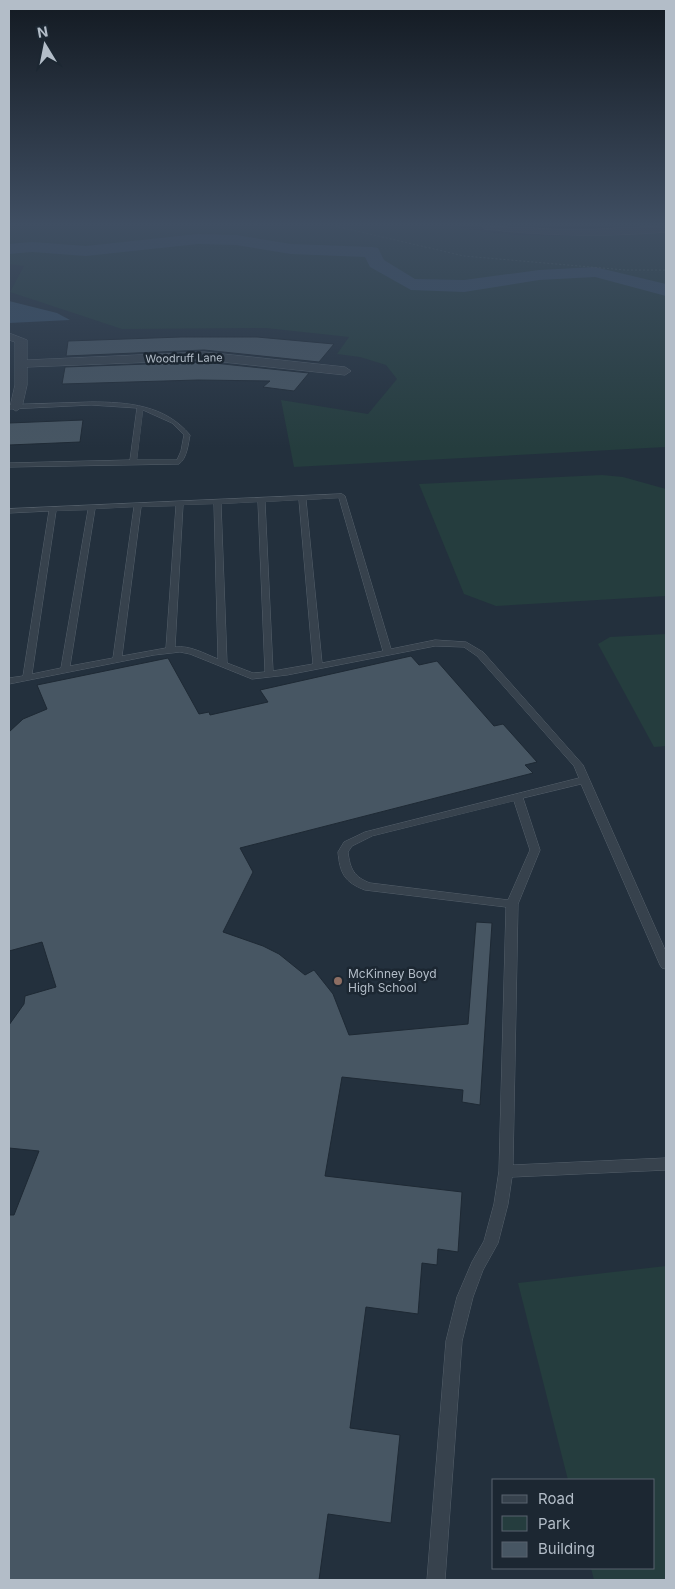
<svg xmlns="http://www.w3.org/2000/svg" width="675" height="1589" font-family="Inter,sans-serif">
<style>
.green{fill:#253d3e}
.water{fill:#364d64}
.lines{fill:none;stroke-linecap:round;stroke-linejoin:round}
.river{fill:#364d64;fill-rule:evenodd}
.building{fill:#475663;stroke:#1e2934}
.service-casing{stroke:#55606b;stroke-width:1}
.minor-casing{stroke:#55606b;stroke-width:1}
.path{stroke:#435a5b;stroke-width:1;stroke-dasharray:2 2;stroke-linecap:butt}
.service{fill:#37424d;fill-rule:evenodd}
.minor{fill:#37424d;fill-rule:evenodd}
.education-dot{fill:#8d6e63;stroke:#1c2732;stroke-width:2}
.labels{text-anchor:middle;stroke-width:5;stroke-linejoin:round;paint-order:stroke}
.far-street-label{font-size:11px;fill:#b3bdc8;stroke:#1c2732}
.poi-label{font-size:12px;fill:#b3bdc8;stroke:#1c2732;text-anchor:start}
</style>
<rect width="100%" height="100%" fill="#23303d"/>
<g class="green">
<path d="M9,226h443c70,15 143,10 214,5v216l-372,20 -13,-67 87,14 29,-35 -11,-14 -26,-8 -23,-3 12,-17 -83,-9 -144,1 -112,-37 14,-26 -15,-2z"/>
<polygon points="602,475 623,477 666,489 666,596 496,606 464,594 419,484"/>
<polygon points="666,634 666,746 654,747 598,644 610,637"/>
<polygon points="666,1266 666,1580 594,1580 591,1568 654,1568 654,1480 568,1480 518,1283"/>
</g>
<polygon class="water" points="9,301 57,313 70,320 9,323"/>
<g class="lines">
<polygon class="river" points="198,234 236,235 291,244 372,247 378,248 384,260 415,279 464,280 539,270 595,267 666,284 666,296 595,277 539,280 464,292 411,290 370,267 365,257 291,254 236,245 198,244 86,256 32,252 9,254 9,244 32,242 86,246"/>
</g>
<g class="building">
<polygon points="181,337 257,337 334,344 319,362 204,350 66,356 68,341"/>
<polygon points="204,362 309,373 294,391 263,387 270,381 198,380 62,384 65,367"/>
<polygon points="83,420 80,442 9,445 9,423"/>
<polygon points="411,656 419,665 437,661 494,726 503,724 537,762 525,765 533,773 240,848 253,872 223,932 263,946 279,954 305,975 314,970 333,994 349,1035 468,1024 476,922 492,923 480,1105 462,1102 463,1090 342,1077 325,1176 462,1192 458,1252 438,1249 437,1265 422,1263 418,1314 366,1307 350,1428 400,1435 391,1523 328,1514 319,1580 9,1580 9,1215 14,1215 39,1151 9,1148 9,1025 24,1004 25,996 56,987 42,942 9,951 9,732 23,719 47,709 37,685 168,658 199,714 209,712 210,715 268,702 260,690"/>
</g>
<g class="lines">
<defs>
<g id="service">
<path d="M91,402c37,0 74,3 99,33 -2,10 -3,23 -11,29l-170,3v-4l121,-3 7,-52 -46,-3 -82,4v-4zM143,410l29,13 12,12 -3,16 -4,9h-40z"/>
<path d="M342,494l3,2 46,153 44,-9 31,2 17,10 100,113 83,187v17l-4,-1 -2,-3 -79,-181 -58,14 17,52 -22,54 -5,261 153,-7v12l-154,7 -4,27 -10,39 -15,27 -10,27 -11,44 -17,239h-18l19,-239 11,-44 15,-35 12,-21 10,-37 5,-33 7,-264 -141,-17c-21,-8 -25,-17 -27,-38l6,-10 21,-10 214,-54 -5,-12 -97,-110 -13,-9 -29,-1 -148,29 -35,4 -62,-25 -10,-2 -26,3 -145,29v-6l14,-2 26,-165 -40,2v-4zM339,498l44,153 -61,12 -16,-163zM299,500l14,164 -40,7 -8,-169zM258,502l7,170 -12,1 -26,-10 -6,-159zM214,504l4,155c-13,-5 -28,-14 -43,-12l8,-142zM176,506l-10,142 -44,8 19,-149zM134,507l-21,151 -43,8 25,-157zM88,510l-27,158 -29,6 24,-163zM514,801l16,49 -22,50 -138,-17c-16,-6 -20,-14 -22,-31l4,-6 20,-10z"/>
</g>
<g id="minor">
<path d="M481,226l95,4 90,-4v6c-60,5 -121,4 -181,-3z"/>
<polygon points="9,333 27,340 27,360 204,352 345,367 351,371 345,375 204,360 27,367 27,385 22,407 16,411 10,407 15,385 15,342 9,340"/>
</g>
</defs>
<use href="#service" class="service-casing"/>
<use href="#minor" class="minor-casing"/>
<polyline class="path" points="335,226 464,256 625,270 666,270"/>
<use href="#service" class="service"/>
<use href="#minor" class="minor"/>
</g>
<linearGradient id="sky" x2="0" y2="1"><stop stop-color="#131a22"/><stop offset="0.5" stop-color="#3f4e62"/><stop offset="1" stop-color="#3f4e62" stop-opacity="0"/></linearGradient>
<rect width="675" height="448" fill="url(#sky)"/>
<circle class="education-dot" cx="338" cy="981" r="5"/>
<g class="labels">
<g class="far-street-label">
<text transform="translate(184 358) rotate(-1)" y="4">Woodruff Lane</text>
</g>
<g class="poi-label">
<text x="348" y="978">McKinney Boyd<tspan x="348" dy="14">High School</tspan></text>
</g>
</g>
<rect width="675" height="1589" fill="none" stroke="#b3bdc8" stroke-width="20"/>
<rect x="492" y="1479" width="162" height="90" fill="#1c2732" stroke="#58636e"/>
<rect x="502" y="1495" width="25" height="8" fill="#37424d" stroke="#58636e"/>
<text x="538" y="1504" font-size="15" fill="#b3bdc8">Road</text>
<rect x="502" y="1516" width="25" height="15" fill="#253d3e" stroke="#58636e"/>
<text x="538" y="1529" font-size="15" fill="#b3bdc8">Park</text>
<rect x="502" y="1542" width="25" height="15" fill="#475663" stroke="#58636e"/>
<text x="538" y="1554" font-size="15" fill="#b3bdc8">Building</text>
<g transform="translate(45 45) rotate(350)" stroke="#1c2732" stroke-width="4" paint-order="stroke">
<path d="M0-4L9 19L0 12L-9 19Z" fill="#b3bdc8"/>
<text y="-8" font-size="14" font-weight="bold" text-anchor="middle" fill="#b3bdc8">N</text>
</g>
</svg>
